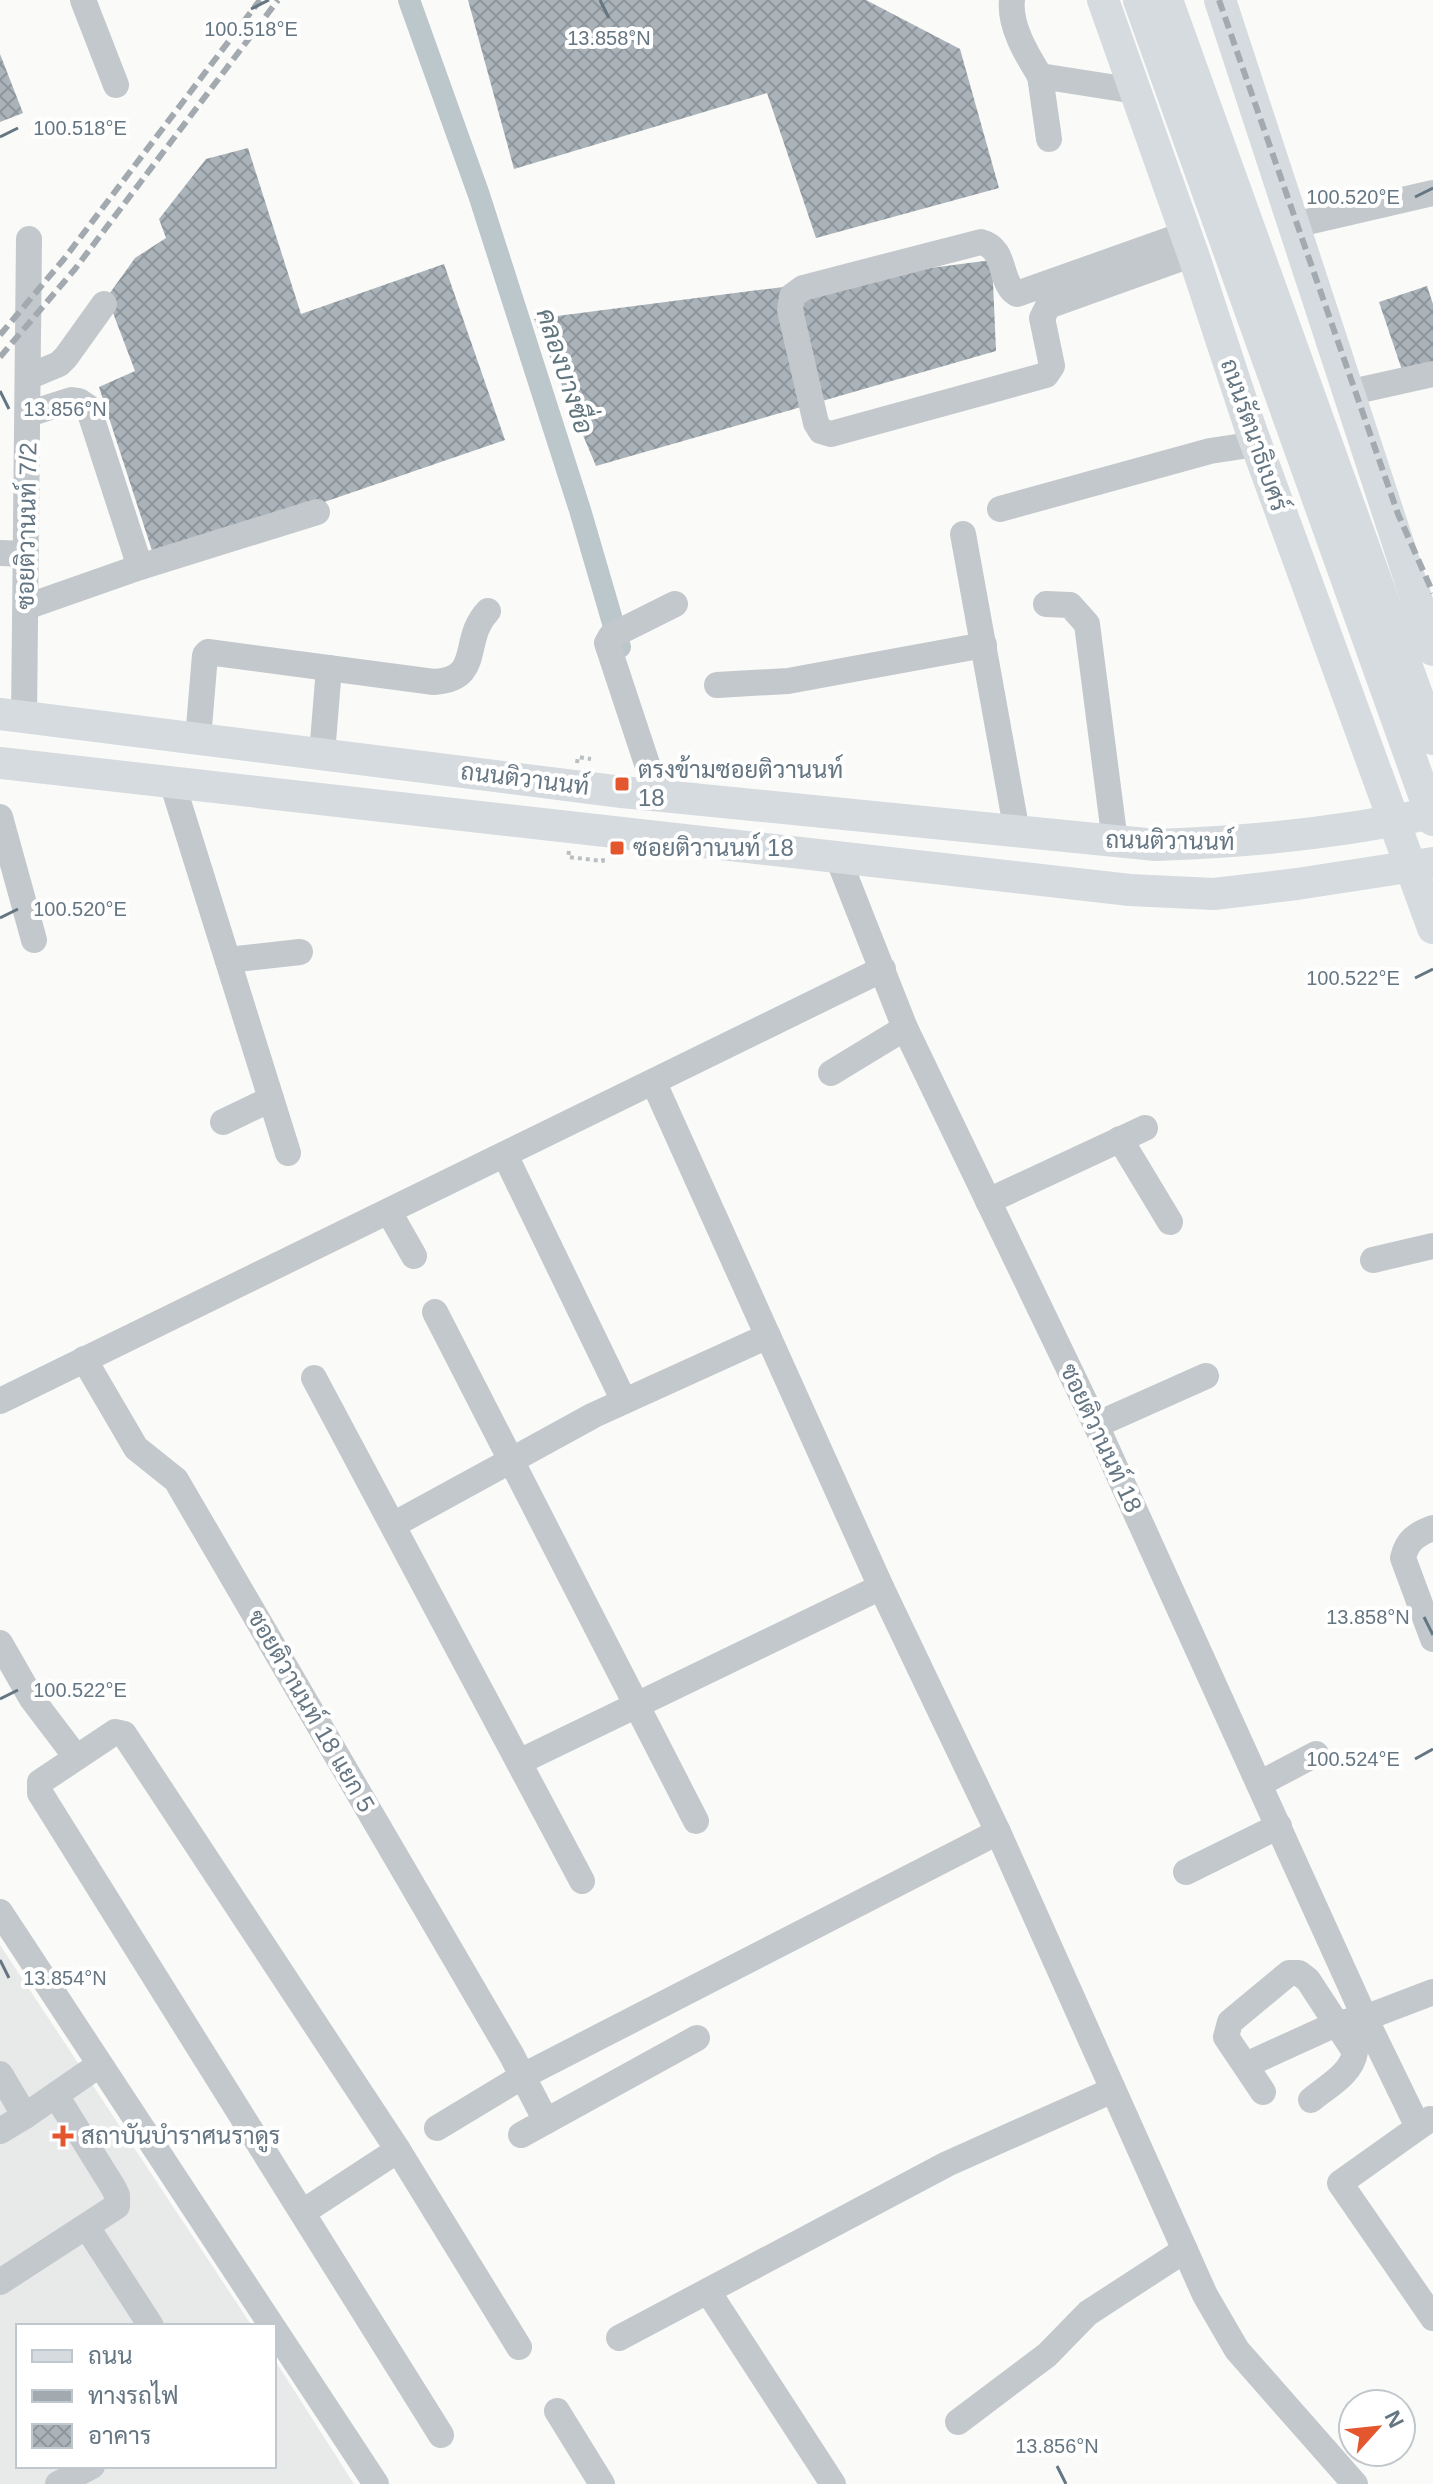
<svg xmlns="http://www.w3.org/2000/svg" width="1433" height="2484" font-family="Helvetica,Sarabun,sans-serif">
<style>
.built{fill:#e8e9e9}
.lines{fill:none;stroke-linecap:round;stroke-linejoin:round}
.canal{stroke:#bbc7cb;stroke-width:22}
.building{fill:url(#building-cross-hatch)}
.path{stroke:#bbbfc2;stroke-width:4;stroke-dasharray:4 4;stroke-linecap:butt}
.minor{stroke:#c3c8cc;stroke-width:26}
.major{stroke:#d6dbdf;stroke-width:32}
.rail{stroke:#a2aab0;stroke-width:6;stroke-dasharray:12 6;stroke-linecap:butt}
.ticks{fill:none;stroke:#657683;stroke-width:3}
.poi-dot{fill:#e4572e;stroke:#fff;stroke-width:3}
.labels{text-anchor:middle;stroke-width:8;stroke-linejoin:round;paint-order:stroke}
.street-label{font-size:24px;fill:#657683;stroke:#fff}
.poi-label{font-size:24px;fill:#657683;stroke:#fff;text-anchor:start}
.water-label{font-size:26px;font-style:italic;fill:#60757c;stroke:#fff}
.ticks-label{font-size:20px;text-anchor:middle;fill:#657683;stroke:#fff;stroke-width:8;stroke-linejoin:round;paint-order:stroke}
</style>
<defs>
<pattern id="building-cross-hatch" width="8" height="8" patternUnits="userSpaceOnUse" patternTransform="scale(2)"><rect width="8" height="8" fill="#aab3b9"/><path d="M0 0l8 8M0 8l8-8" fill="none" stroke="#8e969c"/></pattern>
</defs>
<rect width="100%" height="100%" fill="#fafaf8"/>
<polygon class="built" points="0,1945 252,2326 18,2326 18,2466 274,2466 274,2359 354,2484 0,2484"/>
<g class="lines">
<polyline class="canal" points="409,0 479,195 580,510 620,647"/>
</g>
<g class="building">
<polygon points="468,0 866,0 960,49 999,188 816,238 767,93 514,169"/>
<polygon points="0,54 23,113 0,122"/>
<polygon points="248,148 301,314 444,264 505,440 155,560 99,387 135,371 107,297 135,258 166,238 159,219 206,159"/>
<polygon points="992,260 996,351 596,466 534,319"/>
<polygon points="1427,286 1433,304 1433,366 1404,376 1379,302"/>
</g>
<g class="lines">
<g class="path">
<polyline points="577,763 578,757 591,759"/>
<polyline points="569,851 568,857 603,861 603,858"/>
</g>
<g class="minor">
<polyline points="83,0 116,85"/>
<path d="M1012,0c-3,26 15,55 28,76l96,15"/>
<polyline points="1040,76 1049,139"/>
<polyline points="1294,225 1433,193"/>
<path d="M1186,234l-169,60c-19,-11 -9,-45 -36,-52l-178,46 -11,8 -2,14 26,113 5,8 10,3 215,-59 6,-9 -10,-48 6,-12 145,-52"/>
<polyline points="28,377 59,364 66,357 104,304"/>
<polyline points="1347,393 1433,374"/>
<polyline points="28,414 72,400 79,401 88,407 140,567"/>
<polyline points="1000,509 1210,451 1256,444"/>
<polyline points="963,534 1017,832"/>
<polyline points="0,553 26,554"/>
<polyline points="1046,604 1070,605 1087,624 1115,842"/>
<polyline points="26,607 140,567 317,512"/>
<polyline points="717,685 788,681 984,645"/>
<polyline points="24,717 29,239"/>
<path d="M198,739l7,-84 3,-3 226,30c50,-3 26,-42 54,-71"/>
<polyline points="322,754 329,668"/>
<polyline points="172,782 288,1153"/>
<polyline points="657,794 607,643 611,636 675,604"/>
<polyline points="0,817 34,940"/>
<polyline points="838,858 905,1028 1096,1425 1365,2018 1418,2127"/>
<polyline points="228,960 300,952"/>
<polyline points="831,1073 905,1028"/>
<polyline points="654,1083 881,1587 998,1832 1205,2295 1237,2350 1355,2484"/>
<polyline points="223,1122 271,1099"/>
<polyline points="1120,1139 1170,1222"/>
<polyline points="505,1155 624,1401"/>
<polyline points="988,1201 1145,1128"/>
<polyline points="389,1212 414,1256"/>
<polyline points="1373,1260 1433,1246"/>
<polyline points="435,1312 696,1821"/>
<polyline points="84,1359 136,1448 176,1480 511,2054 546,2121"/>
<polyline points="314,1378 582,1881"/>
<polyline points="0,1401 883,969"/>
<polyline points="1096,1425 1206,1376"/>
<polyline points="393,1525 594,1415 768,1336"/>
<path d="M1433,1528c-16,6 -26,12 -30,30l30,81"/>
<polyline points="0,1643 32,1699 76,1757"/>
<polyline points="519,1762 881,1587"/>
<polyline points="1259,1784 1316,1754"/>
<polyline points="1186,1872 1279,1826"/>
<polyline points="0,1912 272,2326"/>
<polyline points="1246,2065 1336,2024 1365,2018 1433,1992"/>
<polyline points="0,2074 25,2116 99,2065"/>
<path d="M1263,2092l-37,-55 4,-15 59,-49h10l9,7 47,72c-3,22 -29,35 -44,48"/>
<polyline points="1430,2119 1340,2183 1433,2318"/>
<polyline points="437,2128 523,2076 998,1832"/>
<polyline points="0,2131 25,2116"/>
<polyline points="521,2135 697,2038"/>
<polyline points="303,2212 398,2150"/>
<polyline points="87,2227 151,2326"/>
<polyline points="0,2282 117,2206 117,2195 113,2187 57,2097"/>
<polyline points="709,2293 833,2484"/>
<polyline points="274,2329 376,2484"/>
<polyline points="619,2338 947,2164 1113,2090"/>
<polyline points="557,2411 602,2484"/>
<polyline points="958,2422 1047,2355 1088,2313 1185,2250"/>
<polyline points="441,2435 40,1793 40,1782 115,1732 124,1734 398,2150 519,2347"/>
<polyline points="58,2484 92,2466"/>
</g>
<g class="major">
<polyline points="1103,0 1193,254 1251,430 1433,928"/>
<polyline points="1139,0 1433,820"/>
<polyline points="1167,0 1433,739"/>
<polyline points="1220,0 1433,650"/>
<path d="M0,714l622,78 534,53c94,-3 185,-12 277,-32"/>
<polyline points="0,763 1130,890 1214,894 1297,884 1433,863"/>
</g>
<g class="rail">
<polyline points="1219,0 1398,514 1433,593"/>
<polyline points="0,335 64,259 260,0"/>
<polyline points="0,357 75,269 278,0"/>
</g>
</g>
<path class="ticks" d="M600,0l9,18M251,9l18,-9M0,137l18,-9M1415,197l18,-9M0,391l9,18M0,918l18,-9M1415,978l18,-9M1424,1617l9,18M0,1699l18,-9M1415,1759l18,-10M0,1960l9,18M1057,2466l9,18"/>
<g class="poi-dot">
<rect x="614" y="776" width="16" height="16" rx="4"/>
<rect x="609" y="840" width="16" height="16" rx="4"/>
<path d="M59 2124h8v8h8v8h-8v8h-8v-8h-8v-8h8z"/>
</g>
<g class="labels">
<g class="street-label">
<text transform="translate(1254 435) rotate(71)" y="8">ถนนรัตนาธิเบศร์</text>
<text transform="translate(27 526) rotate(-89)" y="8">ซอยติวานนท์ 7/2</text>
<text transform="translate(525 779) rotate(7)" y="8">ถนนติวานนท์</text>
<text transform="translate(1170 841) rotate(1)" y="8">ถนนติวานนท์</text>
<text transform="translate(1101 1438) rotate(65)" y="8">ซอยติวานนท์ 18</text>
<text transform="translate(311 1711) rotate(60)" y="8">ซอยติวานนท์ 18 แยก 5</text>
</g>
<g class="poi-label">
<text x="638" y="778">ตรงข้ามซอยติวานนท์<tspan x="638" dy="28">18</tspan></text>
<text x="633" y="856">ซอยติวานนท์ 18</text>
<text x="81" y="2144">สถาบันบำราศนราดูร</text>
</g>
<g class="water-label">
<text transform="translate(565 371) rotate(72)" y="9">คลองบางซื่อ</text>
</g>
</g>
<g class="ticks-label">
<text x="251" y="36">100.518°E</text>
<text x="609" y="45">13.858°N</text>
<text x="80" y="135">100.518°E</text>
<text x="1353" y="204">100.520°E</text>
<text x="65" y="416">13.856°N</text>
<text x="80" y="916">100.520°E</text>
<text x="1353" y="985">100.522°E</text>
<text x="1368" y="1624">13.858°N</text>
<text x="80" y="1697">100.522°E</text>
<text x="1353" y="1766">100.524°E</text>
<text x="65" y="1985">13.854°N</text>
<text x="1057" y="2453">13.856°N</text>
</g>
<rect x="16" y="2324" width="260" height="144" fill="#ffffff" stroke="#c1c8cd" stroke-width="2"/>
<rect x="32" y="2350" width="40" height="12" fill="#d6dbdf" stroke="#c1c8cd" stroke-width="2"/>
<text x="88" y="2364" font-size="24" fill="#657683">ถนน</text>
<rect x="32" y="2390" width="40" height="12" fill="#a2aab0" stroke="#c1c8cd" stroke-width="2"/>
<text x="88" y="2404" font-size="24" fill="#657683">ทางรถไฟ</text>
<rect x="32" y="2424" width="40" height="24" fill="url(#building-cross-hatch)" stroke="#c1c8cd" stroke-width="2"/>
<text x="88" y="2444" font-size="24" fill="#657683">อาคาร</text>
<g transform="translate(1377 2428) rotate(63)"><circle r="38" fill="#ffffff" stroke="#c1c8cd" stroke-width="2"/>
<path d="M0-6L14 30L0 20L-14 30Z" fill="#e4572e"/>
<text y="-12" font-size="22" font-weight="bold" text-anchor="middle" fill="#657683">N</text>
</g>
</svg>
